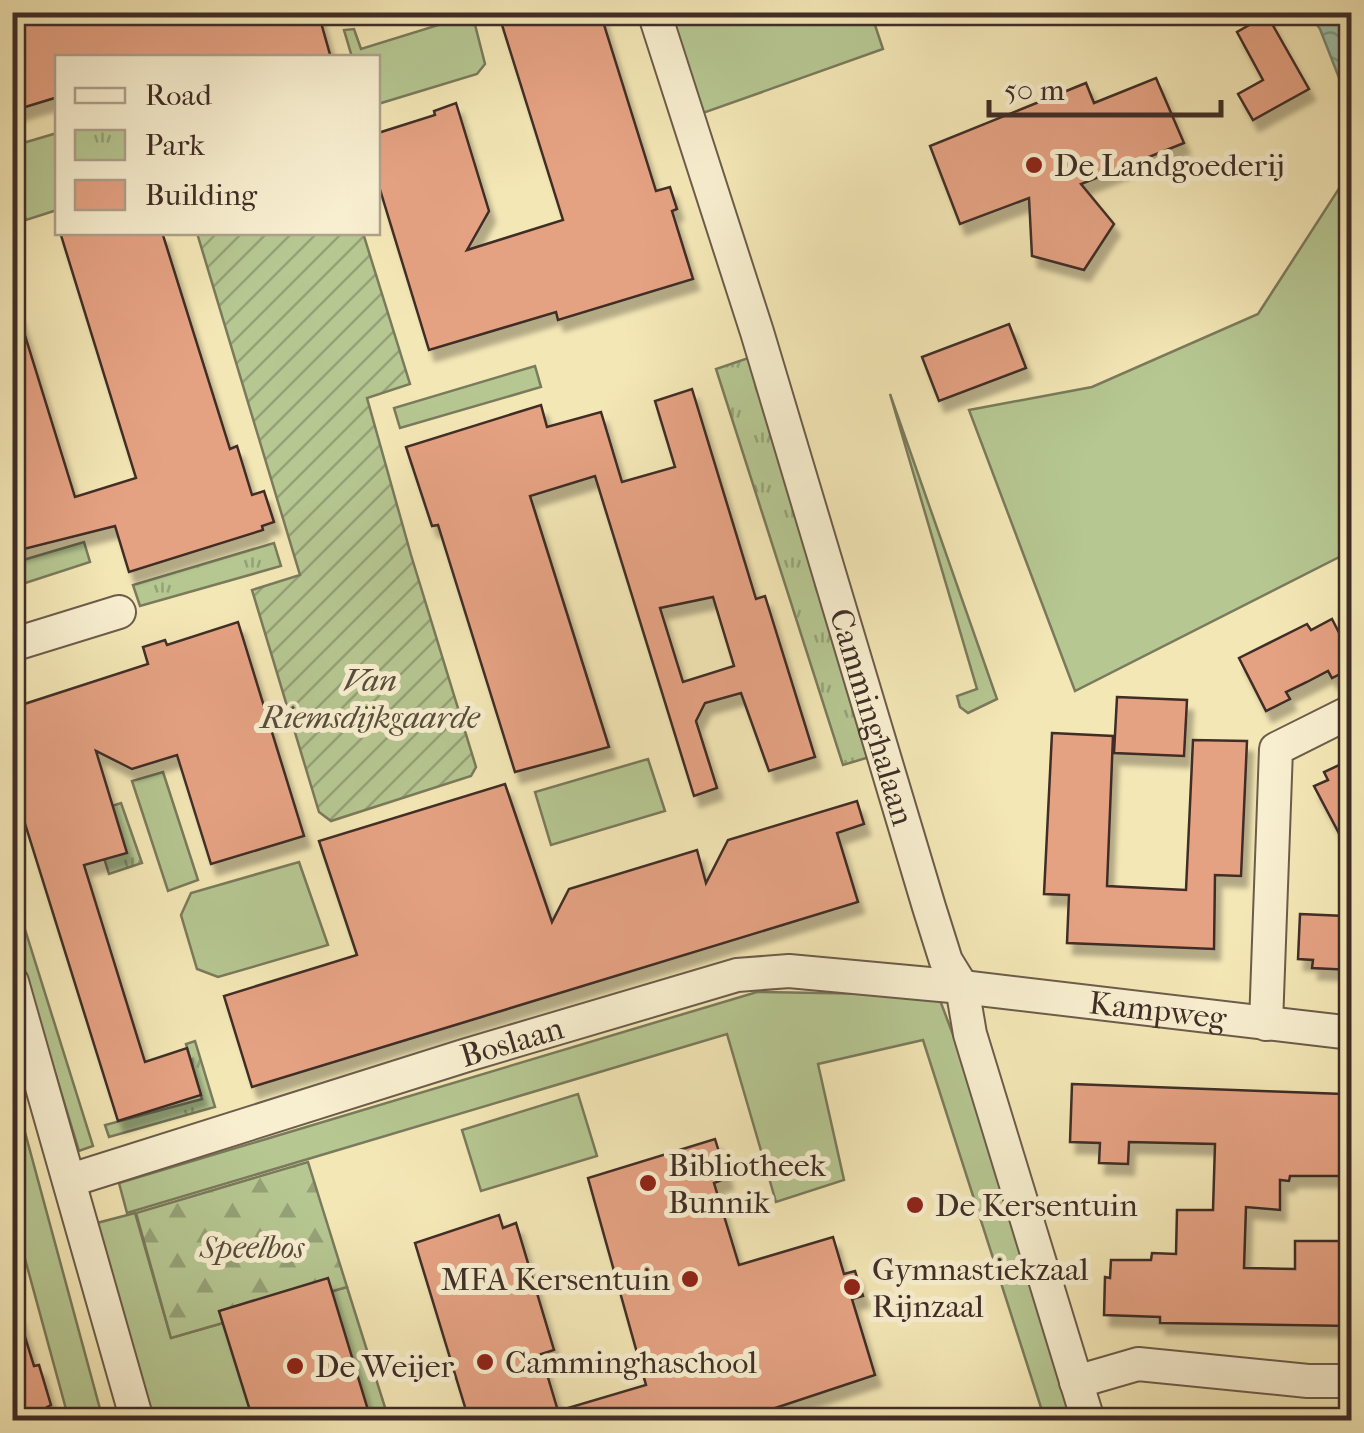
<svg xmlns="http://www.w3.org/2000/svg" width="1364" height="1433" font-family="'IM FELL French Canon',serif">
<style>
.grass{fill:#b6c792;stroke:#7a7a5c;stroke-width:2.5}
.forest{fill:url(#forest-firs);stroke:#7a7a5c;stroke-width:2.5}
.park{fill:url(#park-tufts);stroke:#7a7a5c;stroke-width:2.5}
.garden{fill:url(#garden-furrows);stroke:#7a7a5c;stroke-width:2.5}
.water{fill:url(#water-waves);stroke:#778674;stroke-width:2.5}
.building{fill:#e5a283;stroke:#3f2d26;stroke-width:2.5;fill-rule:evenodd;filter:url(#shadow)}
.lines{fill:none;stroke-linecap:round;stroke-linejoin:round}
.minor-casing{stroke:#6c5c4a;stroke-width:36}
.minor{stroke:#f8efd0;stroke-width:32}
.poi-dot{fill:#8f2418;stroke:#f8efd0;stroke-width:4}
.labels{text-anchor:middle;stroke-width:10;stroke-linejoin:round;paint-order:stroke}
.poi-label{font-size:32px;fill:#3f2d26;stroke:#f8efd0;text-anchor:start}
.park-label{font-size:32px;font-style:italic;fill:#574c3c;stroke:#f8efd0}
.street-label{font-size:32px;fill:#3f2d26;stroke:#f8efd0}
</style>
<defs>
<pattern id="forest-firs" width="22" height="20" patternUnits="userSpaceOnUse" patternTransform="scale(2.5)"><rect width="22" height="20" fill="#b6c792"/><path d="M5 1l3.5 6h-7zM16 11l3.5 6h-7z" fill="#95a277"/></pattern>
<pattern id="park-tufts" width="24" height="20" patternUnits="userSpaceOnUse" patternTransform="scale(2.5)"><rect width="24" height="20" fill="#b6c792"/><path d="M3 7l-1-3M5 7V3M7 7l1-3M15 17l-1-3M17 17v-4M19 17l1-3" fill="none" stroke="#95a277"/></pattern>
<pattern id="garden-furrows" width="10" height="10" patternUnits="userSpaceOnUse" patternTransform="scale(2.5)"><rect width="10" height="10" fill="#b6c792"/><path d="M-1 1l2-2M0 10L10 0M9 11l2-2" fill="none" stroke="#95a277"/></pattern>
<pattern id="water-waves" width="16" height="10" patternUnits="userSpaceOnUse" patternTransform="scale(2.5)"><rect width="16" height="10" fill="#9dc1a8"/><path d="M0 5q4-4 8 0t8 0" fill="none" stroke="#819d89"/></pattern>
<filter id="shadow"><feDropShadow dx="6" dy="11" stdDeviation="2.5" flood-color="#0004"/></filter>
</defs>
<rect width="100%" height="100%" fill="#f4e7b6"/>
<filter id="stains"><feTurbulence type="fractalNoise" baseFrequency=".002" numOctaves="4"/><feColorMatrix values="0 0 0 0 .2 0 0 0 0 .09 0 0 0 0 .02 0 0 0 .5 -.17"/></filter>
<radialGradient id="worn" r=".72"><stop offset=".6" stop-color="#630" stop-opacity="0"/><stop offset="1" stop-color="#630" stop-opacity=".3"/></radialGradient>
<g class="grass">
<polygon points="457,13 472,13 485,64 477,74 378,104 378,58 352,57 344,30 354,29 361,49 458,19"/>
<polygon points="671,13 871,13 883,49 703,113"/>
<polygon points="57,133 57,210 26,220 13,176 13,146"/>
<polygon points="1351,170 1351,551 1075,691 969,410 1092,387 1258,314"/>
<polygon points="535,366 541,387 400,428 394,408"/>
<polygon points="890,394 997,699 968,713 960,707 957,696 977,689"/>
<polygon points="84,542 90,562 13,587 13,563"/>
<polygon points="648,759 665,811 551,845 535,792"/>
<polygon points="163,772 198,880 168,891 132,781"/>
<polygon points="299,862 328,945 218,977 197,969 181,915 191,893"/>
<polygon points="12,888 93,1146 79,1151 13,935"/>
<polygon points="757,992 938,995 955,1040 1074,1420 1045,1420 923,1040 818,1064 844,1180 776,1202 727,1034 127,1213 119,1183"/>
<polygon points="12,1088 13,1088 103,1420 69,1420 13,1215"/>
<polygon points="578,1094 597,1156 481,1191 462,1130"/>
<polygon points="135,1213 171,1338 347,1287 389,1420 147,1420 97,1223"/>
</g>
<polygon class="forest" points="308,1162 347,1287 171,1338 136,1213"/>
<g class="park">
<polygon points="757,355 883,753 843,765 716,369"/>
<polygon points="274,543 281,566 140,606 133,585"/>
<polygon points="121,803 142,863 109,874 90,813"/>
<polygon points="195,1041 215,1107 109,1137 105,1125 202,1099 186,1044"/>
</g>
<polygon class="garden" points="197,233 363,233 410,384 367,398 411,555 476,767 471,776 331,821 319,812 252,590 300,575"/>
<polygon class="water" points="1309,13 1351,13 1351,84 1343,88 1320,29"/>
<g class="building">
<polygon points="12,12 318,12 331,58 58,58 58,97 12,111"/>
<polygon points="498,12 600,12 656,191 670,187 677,209 672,211 693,279 558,320 556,312 429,350 378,183 378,133 435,115 434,111 456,103 489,211 467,250 563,220"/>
<polygon points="1267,15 1309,89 1253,120 1238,94 1263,80 1237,32"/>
<polygon points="1156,78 1184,143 1081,184 1114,224 1084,270 1032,256 1029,198 960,224 930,146 1086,83 1094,103"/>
<polygon points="60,232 162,232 230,449 237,446 252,495 264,491 274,522 262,526 263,530 129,572 115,526 12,552 12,314 18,313 75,497 136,478"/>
<polygon points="1009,324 1026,368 939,401 922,357"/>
<path d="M692,389l64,210 9,-3 50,161 -46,14 -28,-78 -36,10 -9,18 21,67 -23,8 -99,-320 -65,20 79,251 -94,25 -77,-247 -6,1 -26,-79 135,-42 6,22 54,-15 21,70 53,-15 -20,-66zM713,597l21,69 -51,16 -23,-74z"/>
<polygon points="1332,619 1352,658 1352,668 1332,678 1328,671 1307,682 1286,692 1290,699 1266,711 1239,658 1307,624 1311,630"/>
<polygon points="238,622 304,836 211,864 177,755 132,769 96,751 127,853 84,865 101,920 145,1062 187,1048 201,1095 118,1121 12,782 12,708 148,664 143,647 165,640 167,645"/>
<polygon points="1117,697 1187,700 1184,756 1114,753"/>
<polygon points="1052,733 1113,736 1107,886 1186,890 1193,740 1247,741 1241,876 1215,875 1214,949 1067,943 1069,895 1044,894"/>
<polygon points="1352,759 1352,858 1314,786 1328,780 1324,772"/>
<polygon points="505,784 552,922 569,889 697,850 706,883 728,840 857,801 864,824 837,833 858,902 252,1087 224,996 357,955 319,841"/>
<polygon points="1300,914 1345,916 1345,924 1352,925 1352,970 1312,968 1313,960 1298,959"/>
<polygon points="1072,1084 1343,1094 1342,1122 1351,1122 1350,1176 1290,1176 1289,1181 1280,1180 1280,1210 1246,1207 1244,1268 1295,1269 1295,1241 1349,1241 1352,1326 1160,1323 1160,1317 1104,1315 1105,1277 1110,1278 1111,1260 1151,1260 1152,1253 1176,1254 1177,1210 1213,1210 1215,1144 1129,1142 1128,1164 1099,1163 1100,1143 1070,1142"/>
<polygon points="715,1139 727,1178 714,1183 739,1265 833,1237 844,1274 855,1271 859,1284 863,1296 852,1299 875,1375 739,1420 469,1420 415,1243 499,1215 503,1228 516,1223 554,1350 541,1354 558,1411 646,1385 588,1178"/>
<polygon points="328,1278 371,1420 253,1420 219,1311"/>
<polygon points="18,1314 34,1366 39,1365 51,1405 47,1407 52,1420 12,1420 12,1315"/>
</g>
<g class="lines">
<defs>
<g id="minor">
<path id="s1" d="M654,12l103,320 172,575 17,54 16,26 8,47 118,386"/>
<polyline points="12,645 119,612"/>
<polyline points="12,982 137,1420"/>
<polyline points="1266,1024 1276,749 1352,711"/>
<path id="s2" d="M71,1180l396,-125 270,-80 52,-4 173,16 390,46"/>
<polyline points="1076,1382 1138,1364 1308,1381 1352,1381"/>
</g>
</defs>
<use href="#minor" class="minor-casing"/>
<use href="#minor" class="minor"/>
</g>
<g class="poi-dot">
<circle cx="1034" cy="165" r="10"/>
<circle cx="648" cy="1183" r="10"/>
<circle cx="915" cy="1205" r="10"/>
<circle cx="690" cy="1279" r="10"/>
<circle cx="852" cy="1287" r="10"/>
<circle cx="485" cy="1362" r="10"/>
<circle cx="295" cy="1366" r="10"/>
</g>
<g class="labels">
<g class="poi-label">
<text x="1054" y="176">De Landgoederij</text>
<text x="668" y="1176">Bibliotheek<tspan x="668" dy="37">Bunnik</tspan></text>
<text x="935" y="1216">De Kersentuin</text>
<text x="872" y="1280">Gymnastiekzaal<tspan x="872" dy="37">Rijnzaal</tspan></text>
<text x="670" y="1290" text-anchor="end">MFA Kersentuin</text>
<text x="505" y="1373">Camminghaschool</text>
<text x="315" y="1377">De Weijer</text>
</g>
<g class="park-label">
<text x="370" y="691">Van<tspan x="370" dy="37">Riemsdijkgaarde</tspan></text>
<text x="252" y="1258">Speelbos</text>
</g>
<g class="street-label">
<text dy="11" stroke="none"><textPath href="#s1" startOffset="738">Camminghalaan</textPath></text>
<text dy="11" stroke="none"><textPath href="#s2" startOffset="1120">Kampweg</textPath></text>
<text dy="11" stroke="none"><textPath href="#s2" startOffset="462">Boslaan</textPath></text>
</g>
</g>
<rect width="1364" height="1433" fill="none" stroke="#f4e7b6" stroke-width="50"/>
<rect x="15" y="15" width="1334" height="1403" fill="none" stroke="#3f2d26" stroke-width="5"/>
<rect x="25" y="25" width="1314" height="1383" fill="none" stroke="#3f2d26" stroke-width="2.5"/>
<rect x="55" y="55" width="325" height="180" fill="#f8efd0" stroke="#aea18c" stroke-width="2.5"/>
<rect x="75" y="88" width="50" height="15" fill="#f8efd0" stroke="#aea18c" stroke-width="2.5"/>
<text x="145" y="105" font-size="30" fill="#3f2d26">Road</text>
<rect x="75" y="130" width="50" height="30" fill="url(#park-tufts)" stroke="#aea18c" stroke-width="2.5"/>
<text x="145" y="155" font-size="30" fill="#3f2d26">Park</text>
<rect x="75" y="180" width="50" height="30" fill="#e5a283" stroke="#aea18c" stroke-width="2.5"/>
<text x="145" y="205" font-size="30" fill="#3f2d26">Building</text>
<path d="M989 100v15h232v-15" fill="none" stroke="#3f2d26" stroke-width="5"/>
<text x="1004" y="100" font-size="30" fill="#3f2d26" stroke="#f8efd0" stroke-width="8" paint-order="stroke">50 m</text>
<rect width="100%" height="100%" filter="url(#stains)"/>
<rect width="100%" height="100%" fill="url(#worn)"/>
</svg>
